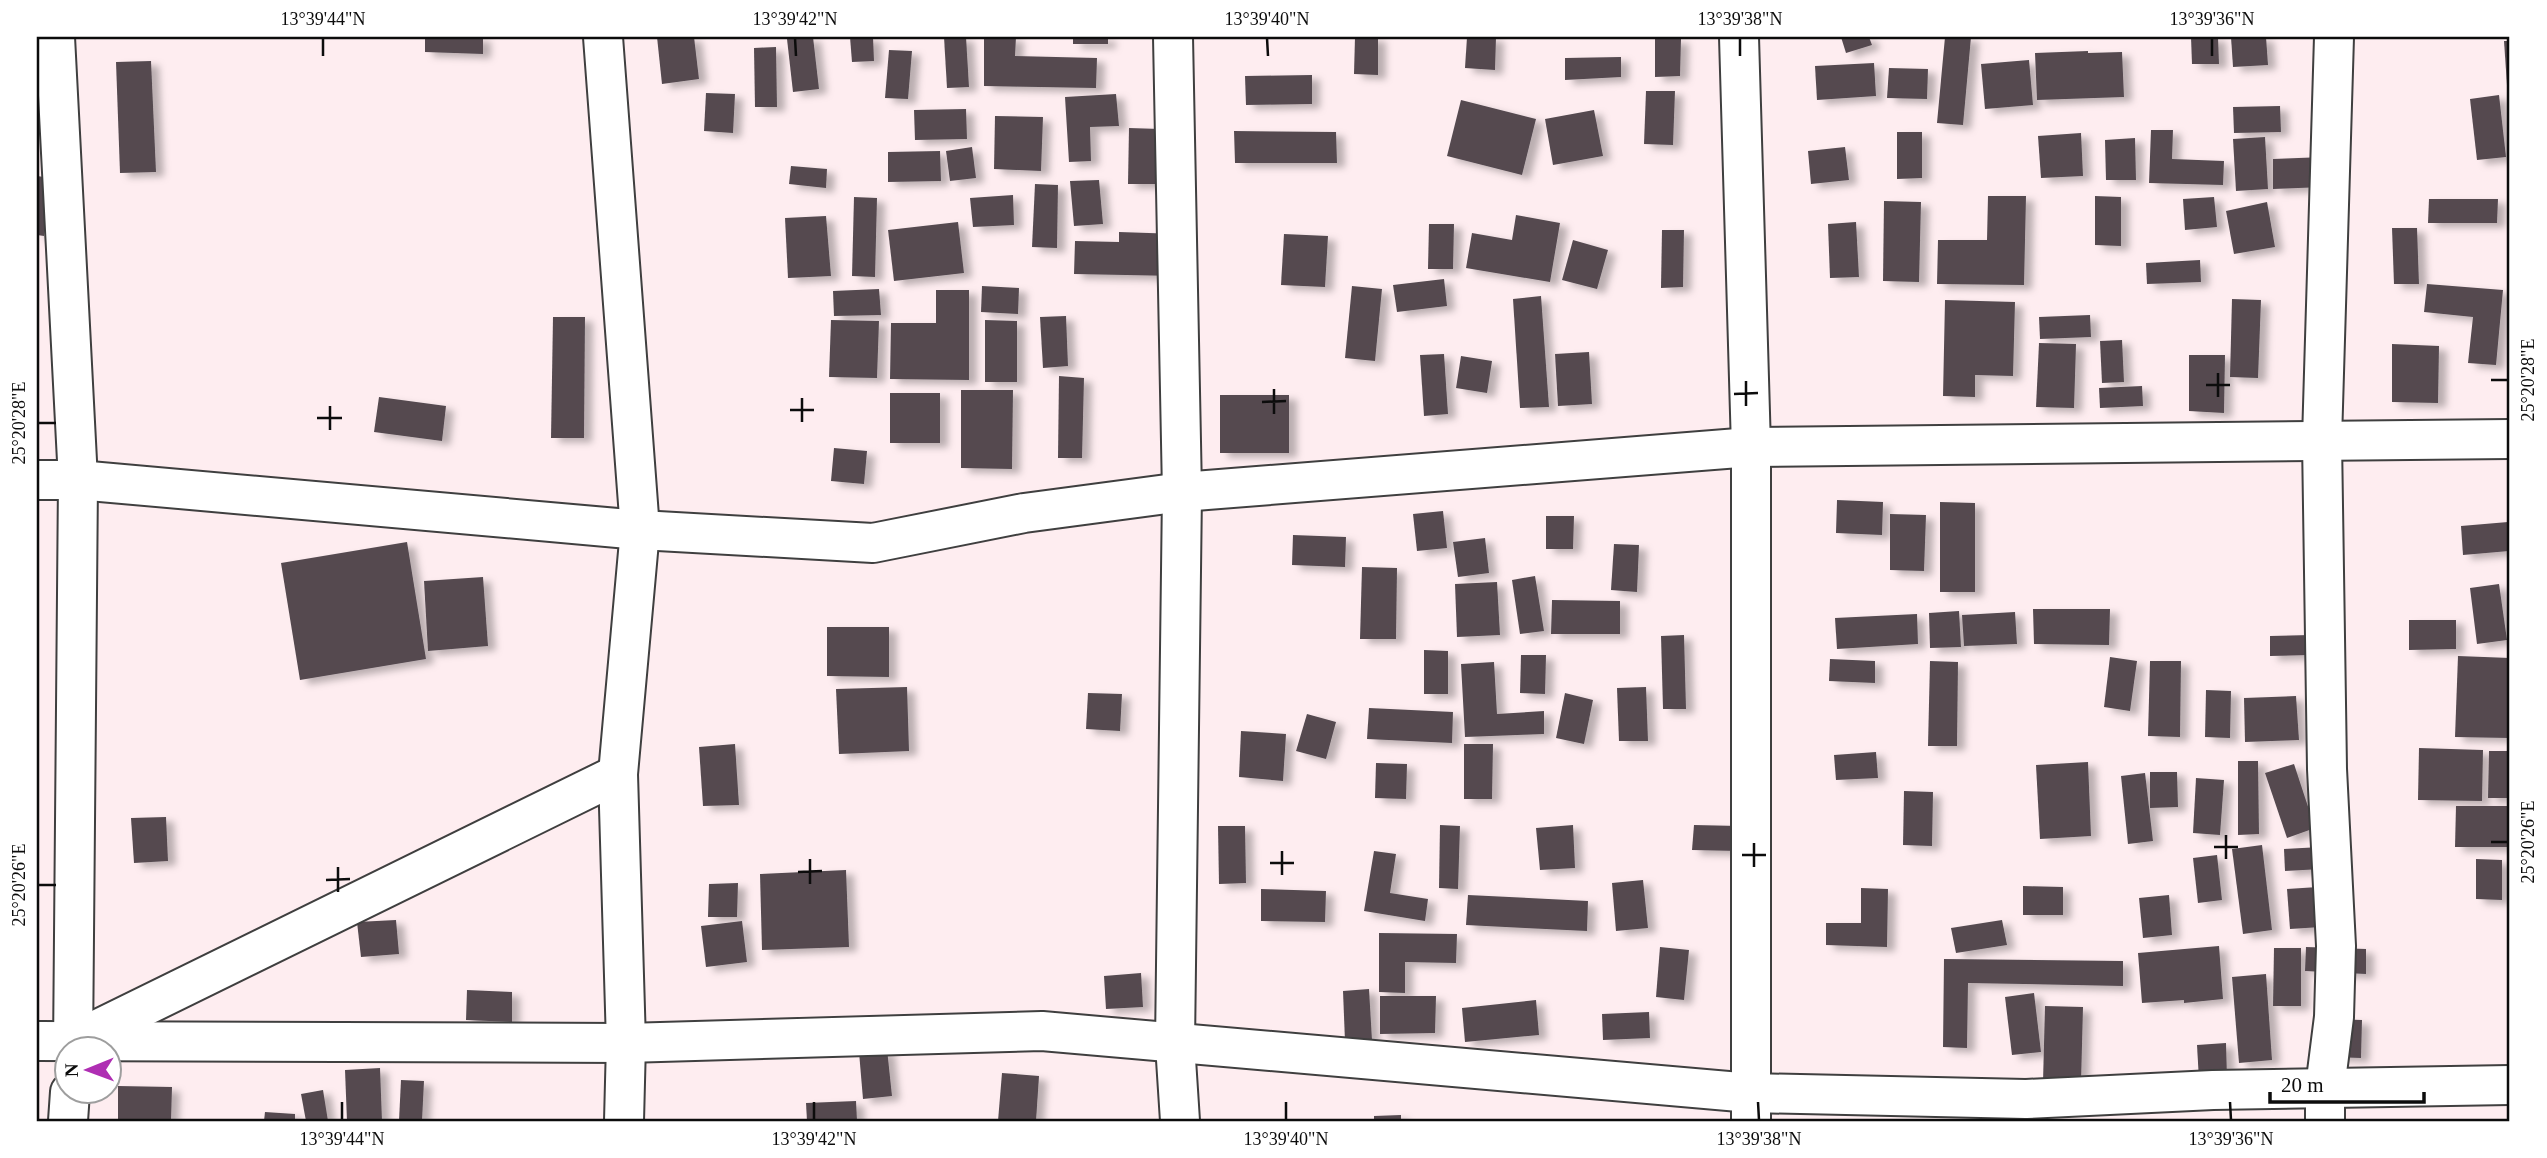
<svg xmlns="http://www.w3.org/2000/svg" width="2547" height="1158" font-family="'Times New Roman',serif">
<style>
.building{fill:#544a50;filter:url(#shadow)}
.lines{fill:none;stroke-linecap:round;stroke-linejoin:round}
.minor-casing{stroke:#3f3f3f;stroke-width:42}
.minor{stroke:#fff;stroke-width:38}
.ticks{fill:none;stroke:#0c0c0c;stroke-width:2.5}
.neatline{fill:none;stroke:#0c0c0c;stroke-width:2.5}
.ticks-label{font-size:18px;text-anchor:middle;fill:#0c0c0c}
</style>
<defs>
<filter id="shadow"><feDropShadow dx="8" dy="4.5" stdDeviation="3.5" flood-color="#0004"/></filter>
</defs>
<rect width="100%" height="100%" fill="#feedf0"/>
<g class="building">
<polygon points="425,37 483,37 483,54 425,52"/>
<polygon points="657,37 694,37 699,79 662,84"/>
<polygon points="813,37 819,89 793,92 787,39"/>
<polygon points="850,37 873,37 874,61 852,62"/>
<polygon points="944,37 966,37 969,87 947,88"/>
<polygon points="984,37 1016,37 1015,56 1097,58 1096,88 984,86"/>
<rect x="1073" y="37" width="35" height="7"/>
<polygon points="1355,37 1378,37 1378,75 1354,74"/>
<polygon points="1467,37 1496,37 1495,70 1465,68"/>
<polygon points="1841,37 1869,37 1872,45 1846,53"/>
<polygon points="1945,37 1971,37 1963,125 1937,123"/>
<polygon points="2191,37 2218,37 2219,64 2192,64"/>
<polygon points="2231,37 2266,37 2268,65 2233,67"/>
<polygon points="1655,39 1681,39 1680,76 1655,77"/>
<polygon points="2504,41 2510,41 2510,85 2507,85"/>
<polygon points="776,47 777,107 755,107 754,48"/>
<polygon points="889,50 912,51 908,99 885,98"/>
<polygon points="2088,51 2088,53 2122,52 2124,97 2037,100 2035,53"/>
<polygon points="1621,57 1621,77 1565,80 1565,58"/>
<polygon points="2029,60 2033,105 1985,109 1981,64"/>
<polygon points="151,61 156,172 120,173 116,62"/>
<polygon points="1874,63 1876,96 1817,100 1815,66"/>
<polygon points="1889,68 1928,69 1927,99 1887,98"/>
<polygon points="1312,75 1312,104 1246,105 1245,76"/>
<polygon points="1646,91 1675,91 1673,145 1644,144"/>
<polygon points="706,93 735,94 733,133 704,131"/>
<polygon points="1116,94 1119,126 1090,127 1091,161 1069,162 1065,97"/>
<polygon points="2499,95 2506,157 2477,160 2470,99"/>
<polygon points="1461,100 1536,119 1522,175 1447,156"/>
<polygon points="2280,106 2281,132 2234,133 2233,107"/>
<polygon points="966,109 967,139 915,140 914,110"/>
<polygon points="1594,110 1603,156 1553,165 1545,119"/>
<polygon points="995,116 1043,117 1041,171 994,169"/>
<polygon points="1129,128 1160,129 1160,184 1128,184"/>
<polygon points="2151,130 2173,130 2172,159 2224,161 2223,185 2149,183"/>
<polygon points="1234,131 1336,132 1337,163 1235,163"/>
<polygon points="1897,132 1922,132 1922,178 1897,179"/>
<polygon points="2081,133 2083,176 2041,178 2038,136"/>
<polygon points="2265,137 2268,189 2236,191 2233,139"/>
<polygon points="2135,138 2136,180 2106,180 2105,140"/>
<polygon points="972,147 976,178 950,181 946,151"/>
<polygon points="1845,147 1849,180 1811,184 1808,151"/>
<polygon points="940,151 941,181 888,182 888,152"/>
<polygon points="2324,157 2324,187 2273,189 2273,159"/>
<polygon points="791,166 827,169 826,188 789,184"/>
<polygon points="37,176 51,178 44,236 37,235"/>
<polygon points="1099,180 1103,224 1074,226 1070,181"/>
<polygon points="1035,184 1058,185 1057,248 1032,247"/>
<polygon points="1013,195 1014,225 973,227 970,198"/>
<polygon points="1988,196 2026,196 2024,285 1937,284 1938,240 1987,240"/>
<polygon points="2095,196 2121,197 2121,246 2095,245"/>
<polygon points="854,197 877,198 875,277 852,276"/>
<polygon points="2214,197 2217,227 2185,230 2183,199"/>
<polygon points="2429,199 2498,199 2497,223 2428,223"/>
<polygon points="1884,201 1921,202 1919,282 1883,281"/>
<polygon points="2267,202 2275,247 2234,254 2226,211"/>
<polygon points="1516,215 1560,223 1550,282 1466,268 1472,233 1512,240"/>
<polygon points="826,216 831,276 788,278 785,218"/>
<polygon points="958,222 964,273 894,281 888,230"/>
<polygon points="1856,222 1859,277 1830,278 1828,224"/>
<polygon points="1429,224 1454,224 1453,269 1428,269"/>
<polygon points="2392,228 2417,228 2419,284 2394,284"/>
<polygon points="1662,230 1684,230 1683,287 1661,288"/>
<polygon points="1119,232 1178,234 1177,276 1074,274 1075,241 1119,242"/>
<polygon points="1284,234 1328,236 1325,287 1281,285"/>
<polygon points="1573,240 1608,250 1597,289 1562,280"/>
<polygon points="2200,260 2201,282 2147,284 2146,263"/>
<polygon points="1444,279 1447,306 1397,312 1393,285"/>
<polygon points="2427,284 2503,290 2496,365 2468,363 2473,317 2424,312"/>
<polygon points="982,286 1019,288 1018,314 981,312"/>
<polygon points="1352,286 1382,289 1375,361 1345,358"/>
<polygon points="879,289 881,315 834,316 833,291"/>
<polygon points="936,290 969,290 969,380 890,379 891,323 936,323"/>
<polygon points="1541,296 1549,407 1520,408 1513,299"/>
<polygon points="2232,299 2261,300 2258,378 2230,377"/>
<polygon points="1945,300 2015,302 2013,376 1975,375 1975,397 1943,396"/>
<polygon points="2090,315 2091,337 2040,339 2039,317"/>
<polygon points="1066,316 1068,366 1043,368 1040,317"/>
<polygon points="553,317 585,317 584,438 551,438"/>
<polygon points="831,320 879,321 877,378 829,377"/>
<polygon points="985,320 1017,321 1017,382 985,382"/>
<polygon points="2122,340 2124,382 2102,383 2100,341"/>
<polygon points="2039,343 2076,344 2074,408 2036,407"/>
<polygon points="2392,344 2439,346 2438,403 2392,402"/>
<polygon points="1589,352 1592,404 1558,406 1555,354"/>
<polygon points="1444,354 1448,414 1424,416 1420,355"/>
<polygon points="2189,355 2225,355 2224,413 2189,411"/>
<polygon points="1461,356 1492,361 1487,393 1456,388"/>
<polygon points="1059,376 1084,378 1082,458 1058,458"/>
<polygon points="2142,386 2143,406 2100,408 2099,388"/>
<polygon points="961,390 1013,390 1012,469 961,468"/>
<rect x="890" y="393" width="50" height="50"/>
<rect x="1220" y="395" width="69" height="58"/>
<polygon points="379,397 446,406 442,441 374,432"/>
<polygon points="834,448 867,451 864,484 831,481"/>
<polygon points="1837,500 1883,502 1882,535 1836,533"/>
<polygon points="1940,502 1975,503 1975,592 1940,592"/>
<polygon points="1443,511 1447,548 1417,551 1413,514"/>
<polygon points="1890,514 1926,515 1924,571 1890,570"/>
<polygon points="1546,516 1574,516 1573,549 1546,549"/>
<polygon points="2508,522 2509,551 2463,555 2461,526"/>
<polygon points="1293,535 1346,537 1345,567 1292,565"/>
<polygon points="1485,538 1489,573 1458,577 1453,542"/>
<polygon points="407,542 426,659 300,680 281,563"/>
<polygon points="1614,544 1639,545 1637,592 1611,590"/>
<polygon points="1362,567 1397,568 1396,639 1360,639"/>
<polygon points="1535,576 1544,631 1520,634 1512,580"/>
<polygon points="483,577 488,646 428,651 424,581"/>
<polygon points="1497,582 1500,635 1457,637 1455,584"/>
<polygon points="2499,584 2507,640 2477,644 2470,588"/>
<polygon points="1552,600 1620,601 1620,634 1551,634"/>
<polygon points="2033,609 2110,609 2109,645 2034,644"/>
<polygon points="1959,611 1961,647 1930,648 1929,613"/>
<polygon points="2015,612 2017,644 1964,646 1962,615"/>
<polygon points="1917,614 1918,644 1837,649 1835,618"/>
<polygon points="2409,620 2456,620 2456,649 2409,650"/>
<polygon points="827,627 889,627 889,677 827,676"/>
<polygon points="1684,635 1686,709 1663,709 1661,636"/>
<polygon points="2310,635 2310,655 2270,656 2270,636"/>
<polygon points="1424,650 1448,651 1448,694 1424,694"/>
<polygon points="1521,655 1546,655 1545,694 1520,693"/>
<polygon points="2458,656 2510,658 2509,738 2455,737"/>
<polygon points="2110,657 2137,661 2130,711 2104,707"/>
<polygon points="1830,659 1875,661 1875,683 1829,681"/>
<polygon points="1930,661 1958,662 1957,746 1928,746"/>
<polygon points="2150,661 2181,661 2180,737 2148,736"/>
<polygon points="1494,662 1497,714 1544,711 1544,734 1465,737 1461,664"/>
<polygon points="907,687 909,751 839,754 836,689"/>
<polygon points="1646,687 1648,741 1619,741 1617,688"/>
<polygon points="2206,690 2231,691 2230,738 2205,737"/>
<polygon points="1088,693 1122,694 1120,731 1086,729"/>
<polygon points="1565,693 1593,700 1584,744 1556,738"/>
<polygon points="2296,696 2299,740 2245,742 2244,698"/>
<polygon points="1369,708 1453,712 1452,743 1367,739"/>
<polygon points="1307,714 1336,722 1326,759 1296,751"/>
<polygon points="1241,731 1286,734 1283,781 1239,777"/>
<polygon points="735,744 739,805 703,806 699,747"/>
<polygon points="1464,744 1493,744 1492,799 1464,799"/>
<polygon points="2419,748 2483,750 2482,801 2418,800"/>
<polygon points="2489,751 2510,751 2510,798 2488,798"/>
<polygon points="1876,752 1878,778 1836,780 1834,755"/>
<polygon points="2238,761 2258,761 2259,834 2238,835"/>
<polygon points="2088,762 2091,836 2040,839 2036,765"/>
<polygon points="1376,763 1407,764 1406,799 1375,798"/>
<polygon points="2294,764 2315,828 2287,838 2265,773"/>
<polygon points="2150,772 2177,772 2178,807 2150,808"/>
<polygon points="2145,773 2153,841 2128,844 2121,776"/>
<polygon points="2196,778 2224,780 2220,835 2193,833"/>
<polygon points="1904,791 1933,792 1932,846 1903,845"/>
<polygon points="2456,806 2510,806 2510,847 2455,847"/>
<polygon points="166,817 168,861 134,863 131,818"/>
<polygon points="1440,825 1460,826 1458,889 1439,888"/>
<polygon points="1573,825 1575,868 1540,870 1536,828"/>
<polygon points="1694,825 1739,826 1739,851 1692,850"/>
<polygon points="1218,826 1245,826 1246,883 1219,884"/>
<polygon points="2262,845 2272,930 2243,934 2232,849"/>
<polygon points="2339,846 2340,868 2285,871 2284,849"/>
<polygon points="1374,851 1396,854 1390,893 1428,899 1425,921 1364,911"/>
<polygon points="2217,855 2222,900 2198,903 2193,858"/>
<polygon points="2476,859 2502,860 2502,900 2476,899"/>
<polygon points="846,870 849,947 762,950 760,874"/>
<polygon points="1643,880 1648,928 1616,931 1612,883"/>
<polygon points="738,883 737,917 708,917 709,884"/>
<polygon points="2023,886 2063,887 2063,915 2023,915"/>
<polygon points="2318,887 2321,927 2290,929 2287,889"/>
<polygon points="1861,888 1888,889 1887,947 1826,945 1826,923 1861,923"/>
<polygon points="1261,889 1326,891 1325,922 1261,921"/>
<polygon points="1468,895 1588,901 1587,931 1466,925"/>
<polygon points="2169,895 2172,935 2143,938 2139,898"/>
<polygon points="396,920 399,954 361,957 357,922"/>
<polygon points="2002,920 2007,945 1956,953 1951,928"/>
<polygon points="742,921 747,962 706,967 701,926"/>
<polygon points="1379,933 1457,934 1456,963 1405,962 1405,993 1379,992"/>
<polygon points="2219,946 2223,999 2184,1003 2184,1000 2142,1003 2138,953"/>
<polygon points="1660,947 1689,950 1684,1000 1656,997"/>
<polygon points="2306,947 2366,949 2366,974 2305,971"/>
<polygon points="2274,948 2301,948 2301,1006 2273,1006"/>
<polygon points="1944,959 2123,961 2123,986 1968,983 1967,1048 1943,1047"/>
<polygon points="1141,973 1143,1007 1106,1009 1104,976"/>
<polygon points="2266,974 2272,1060 2239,1063 2232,977"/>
<polygon points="1369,989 1372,1040 1345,1041 1343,991"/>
<polygon points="467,990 512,992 512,1022 466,1020"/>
<polygon points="2034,993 2041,1052 2012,1055 2005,997"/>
<polygon points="1380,996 1436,996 1435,1033 1380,1034"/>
<polygon points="1536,1000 1539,1035 1465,1042 1462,1008"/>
<polygon points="2045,1006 2083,1007 2081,1083 2043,1082"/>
<polygon points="1649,1012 1650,1038 1603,1040 1602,1014"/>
<polygon points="2333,1019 2362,1020 2361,1058 2332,1057"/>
<polygon points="2226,1043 2227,1078 2199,1080 2197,1045"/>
<polygon points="887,1049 892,1096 863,1099 859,1052"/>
<polygon points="380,1068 382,1121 347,1121 345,1070"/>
<polygon points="1002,1073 1039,1076 1036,1121 998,1121"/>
<polygon points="401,1080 424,1081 422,1121 399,1121"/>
<polygon points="118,1086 172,1087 171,1121 118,1121"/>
<polygon points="323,1090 328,1121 306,1121 301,1094"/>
<polygon points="856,1101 857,1121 807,1121 806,1103"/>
<polygon points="265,1112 295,1114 295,1121 264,1121"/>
<polygon points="1401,1115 1401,1121 1374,1121 1374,1116"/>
</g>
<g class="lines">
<defs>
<g id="minor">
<polyline points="55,37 78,480 73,1050"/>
<polyline points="603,37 640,530 618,774 626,1043 624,1121"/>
<polyline points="1173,37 1182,492 1175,1044 1180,1121"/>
<polyline points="1739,37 1751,447 1751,1121"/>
<polyline points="37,480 78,480 640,530 873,543 1024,513 1182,492 1751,447 2510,439"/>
<polyline points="82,1037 618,774"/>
<polyline points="37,1041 626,1043 1042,1031 1751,1093 2026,1099 2213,1090 2510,1085"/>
<polyline points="68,1121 70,1092"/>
<polyline points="2325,1121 2325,1088 2334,1017 2336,946 2327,769 2322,440 2334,37"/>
</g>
</defs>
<use href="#minor" class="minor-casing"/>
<use href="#minor" class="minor"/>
</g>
<path class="ticks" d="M323,38v18M795,38l1,18M1267,38l1,18M1740,38v18M2212,38v18M2218,373v24M2491,380h17M1746,381v25M2206,385h24M1274,389v25M1734,394l24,-1M802,398v24M1262,402l24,-1M330,406v24M790,410h24M317,418h25M38,423h18M2226,835v24M2491,842h17M1754,843v24M2214,847h24M1282,851v24M1742,855h24M810,859v25M1270,863h24M338,867v25M798,872l24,-1M326,880l24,-1M38,885h18M342,1102v18M814,1102v18M1286,1102v18M1758,1102l1,18M2230,1102l1,18"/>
<rect width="2547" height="1158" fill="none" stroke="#ffffff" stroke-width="77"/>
<g transform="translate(88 1070) rotate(269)"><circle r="33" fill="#ffffff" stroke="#9e9e9e" stroke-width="2"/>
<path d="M0-5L12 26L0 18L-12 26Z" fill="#af2eb3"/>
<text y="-10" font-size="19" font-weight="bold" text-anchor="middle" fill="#0c0c0c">N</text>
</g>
<path d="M2270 1092v10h154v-10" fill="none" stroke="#0c0c0c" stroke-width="3.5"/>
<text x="2281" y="1092" font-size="21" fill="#0c0c0c" stroke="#ffffff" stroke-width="5" paint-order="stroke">20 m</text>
<rect x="38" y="38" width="2470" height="1082" class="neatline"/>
<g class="ticks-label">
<text x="323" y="25">13°39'44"N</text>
<text x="795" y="25">13°39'42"N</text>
<text x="1267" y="25">13°39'40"N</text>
<text x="1740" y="25">13°39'38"N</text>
<text x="2212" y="25">13°39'36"N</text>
<text transform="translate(2528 380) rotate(-90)" y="6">25°20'28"E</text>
<text transform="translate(19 423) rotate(-90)" y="6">25°20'28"E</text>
<text transform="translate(2528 842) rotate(-90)" y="6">25°20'26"E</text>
<text transform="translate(19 885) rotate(-90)" y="6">25°20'26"E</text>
<text x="342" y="1145">13°39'44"N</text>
<text x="814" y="1145">13°39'42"N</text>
<text x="1286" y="1145">13°39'40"N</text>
<text x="1759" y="1145">13°39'38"N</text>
<text x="2231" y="1145">13°39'36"N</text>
</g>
</svg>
